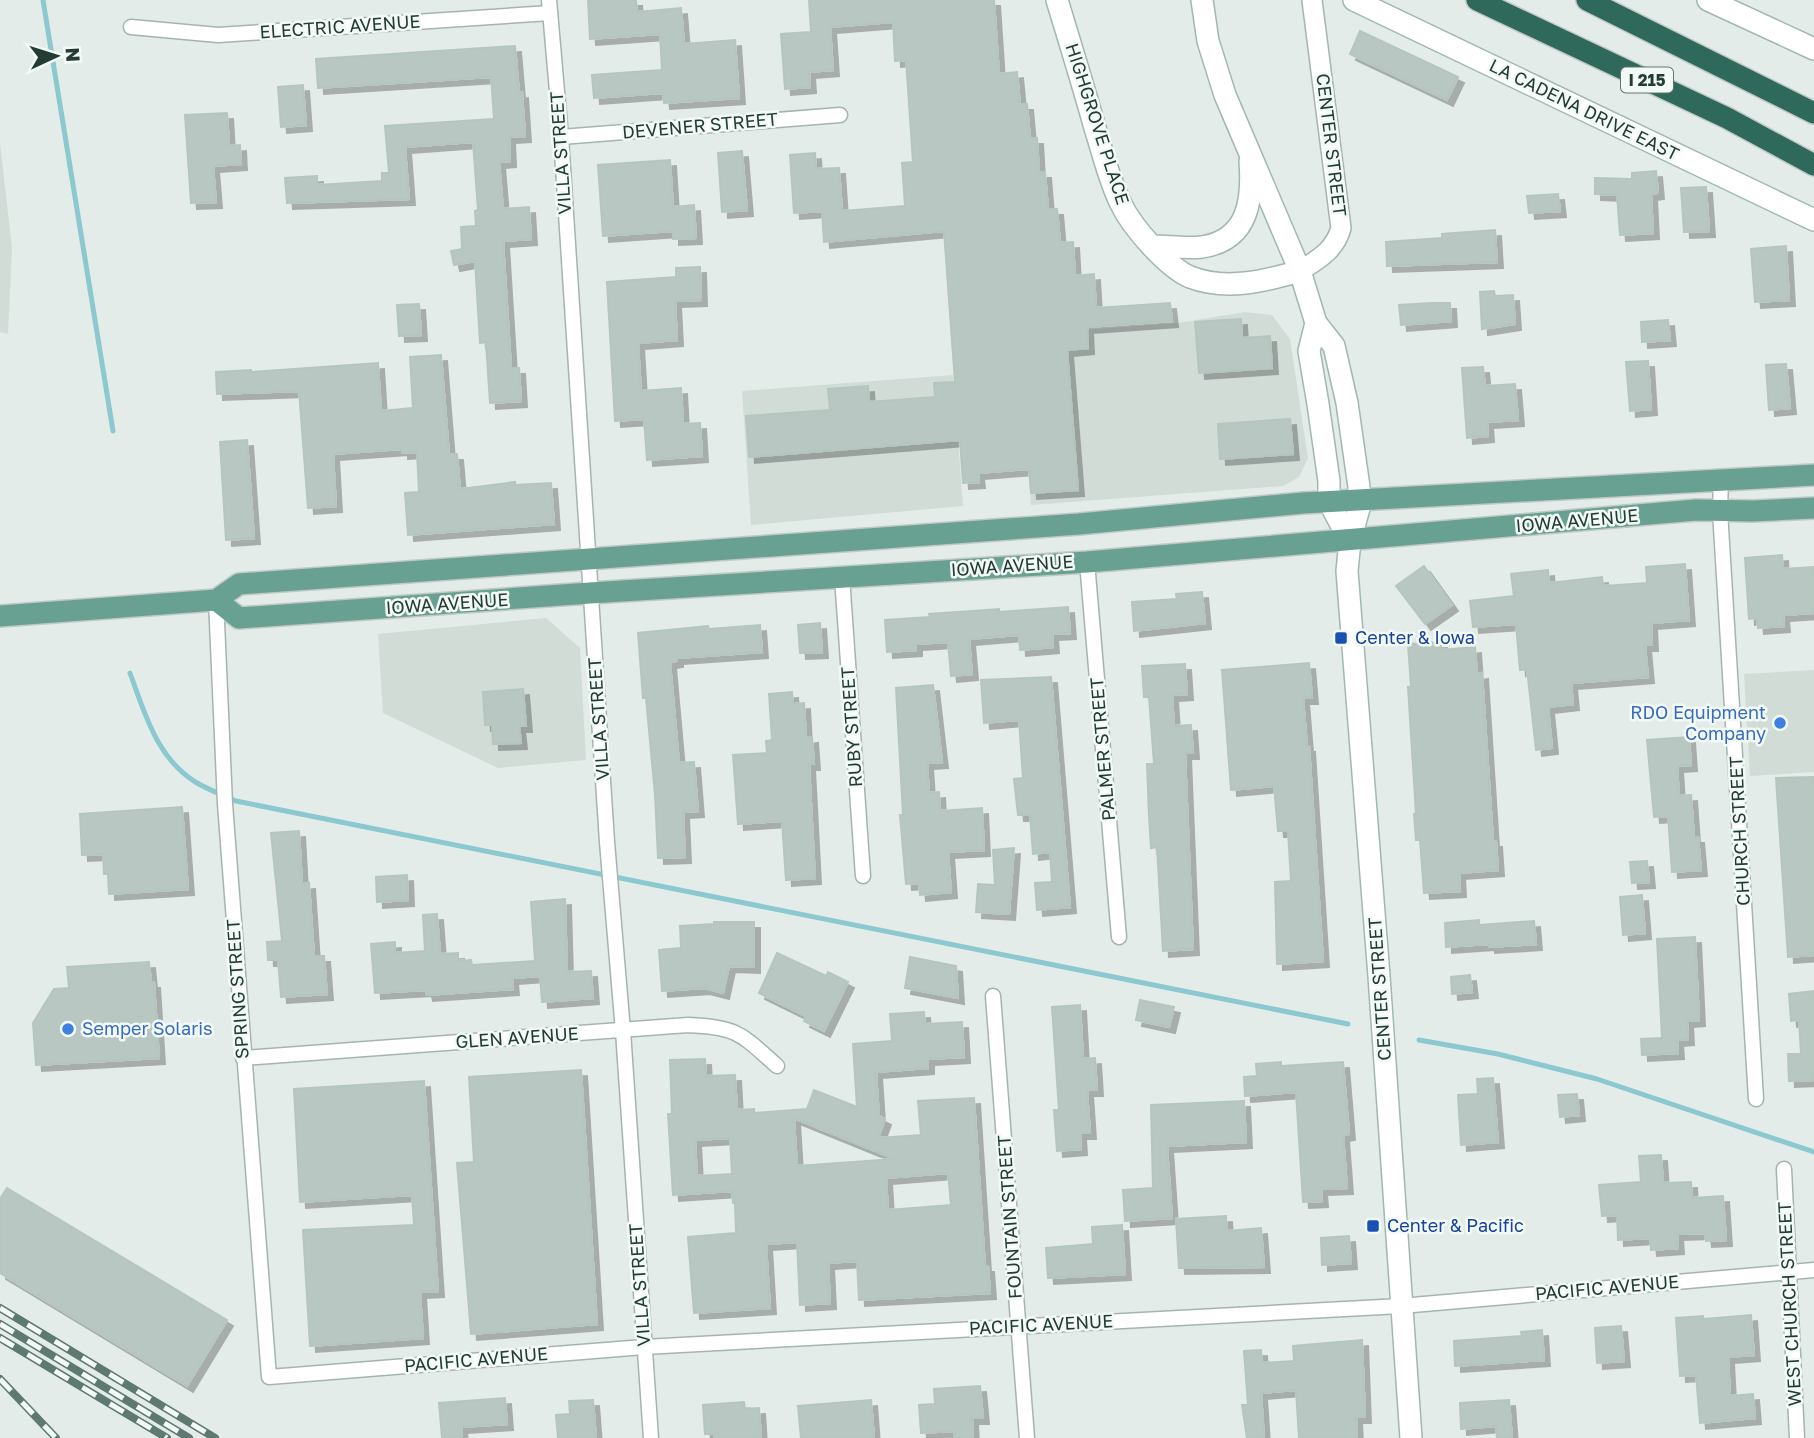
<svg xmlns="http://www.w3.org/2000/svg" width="1814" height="1438" font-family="'Golos Text',sans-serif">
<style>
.built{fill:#d1dcd7}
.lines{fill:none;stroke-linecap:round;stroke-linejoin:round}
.stream{stroke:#8cc8d0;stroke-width:5}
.building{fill:#b8c7c1;stroke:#b5c6be;stroke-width:2;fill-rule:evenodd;filter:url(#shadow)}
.minor-casing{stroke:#a6b4af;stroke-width:17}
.tertiary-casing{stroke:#a6b4af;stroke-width:22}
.secondary-casing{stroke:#a1b8af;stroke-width:24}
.primary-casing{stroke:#c1c9c6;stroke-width:24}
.motorway-casing{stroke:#c1c9c6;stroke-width:24}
.minor{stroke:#fff;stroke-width:14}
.tertiary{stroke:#fff;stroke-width:19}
.secondary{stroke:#fff;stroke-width:21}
.primary{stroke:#68a191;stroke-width:21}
.motorway{stroke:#2f695b;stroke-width:21}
.rail-casing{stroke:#5d7971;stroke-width:8}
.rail{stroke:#f3f9f6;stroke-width:5;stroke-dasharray:16;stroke-linecap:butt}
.transit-dot{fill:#1a4fb4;stroke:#f3f9f6;stroke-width:2.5}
.shop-dot{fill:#3f7fe0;stroke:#f3f9f6;stroke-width:2.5}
.labels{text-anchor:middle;stroke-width:5;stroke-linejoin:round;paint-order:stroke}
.shield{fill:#f3f9f6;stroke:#61756f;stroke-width:2}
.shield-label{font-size:16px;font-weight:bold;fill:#233d35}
.street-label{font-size:18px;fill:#233d35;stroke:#f3f9f6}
.transit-label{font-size:18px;fill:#164399;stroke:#f3f9f6;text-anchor:start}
.shop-label{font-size:18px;fill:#366cbe;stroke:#f3f9f6;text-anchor:end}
</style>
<defs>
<filter id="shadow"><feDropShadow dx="6" dy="6" stdDeviation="0" flood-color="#0004"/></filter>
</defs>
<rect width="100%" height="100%" fill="#e3ece8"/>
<g class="built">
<polygon points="0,143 12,248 8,334 0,332"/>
<polygon points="1245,312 1272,315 1290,339 1308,458 1299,477 1283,486 1031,505 1020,334 1178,323"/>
<polygon points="953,375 963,506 751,525 742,391"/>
<polygon points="546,618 580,648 586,760 498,768 383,713 378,634"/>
<polygon points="1814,670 1814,772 1750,776 1744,674"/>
</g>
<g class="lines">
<g class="stream">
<polyline points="43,0 113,431"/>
<path d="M130,673c15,41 27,86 67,110 12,7 26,12 39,18l1112,223"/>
<polyline points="1419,1040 1498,1054 1597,1079 1814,1152"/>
</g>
</g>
<g class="building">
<polygon points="588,0 636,0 637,12 681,8 684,44 735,40 739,98 664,103 663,93 594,98 592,75 662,70 660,34 590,39"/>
<polygon points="809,0 994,0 999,74 1017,72 1020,104 1027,104 1030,138 1037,138 1039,172 1045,172 1048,209 1057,209 1060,243 1073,242 1075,276 1094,274 1096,308 1170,303 1172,321 1087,327 1088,348 1067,350 1078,490 1031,493 1029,469 978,473 979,482 963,483 960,440 749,457 746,416 830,410 828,389 868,386 869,402 935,397 934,383 955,382 944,231 824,242 822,211 794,213 790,155 815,153 816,169 839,168 842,211 905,206 902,163 913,162 906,60 895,61 893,22 830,27 833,70 809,72 810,87 785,89 781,34 811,32"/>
<polygon points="1360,31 1458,77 1447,100 1350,54"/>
<polygon points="515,46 519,93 522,92 525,136 509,137 510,161 499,162 503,209 529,207 531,239 503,241 511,368 519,368 521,401 490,403 486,342 480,343 475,261 454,265 451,251 462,249 461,227 476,226 475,211 478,210 473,142 405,147 409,199 287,203 285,178 317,176 317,185 382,181 382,173 389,173 385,126 494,119 491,77 318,88 316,59"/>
<polygon points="303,85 306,125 281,127 278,87"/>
<polygon points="227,113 229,146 240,145 241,164 213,166 216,202 191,203 185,115"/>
<polygon points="742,151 747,210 722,212 718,153"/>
<polygon points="670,160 673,207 694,205 696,238 673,239 673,231 603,236 598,165"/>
<polygon points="1656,171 1658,193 1651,194 1653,233 1620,235 1617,195 1595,194 1595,178 1632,179 1632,173"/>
<polygon points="1706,187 1709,231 1684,232 1681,188"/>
<polygon points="1558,194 1560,211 1529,213 1527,196"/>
<polygon points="1495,230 1497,262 1387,266 1386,242 1442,238 1442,234"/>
<polygon points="1786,246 1789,300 1755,302 1751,249"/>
<polygon points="700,267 701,300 675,301 677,340 638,343 641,391 681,388 683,424 700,423 702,456 647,460 644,419 615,421 607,282 676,277 676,268"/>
<polygon points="1494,291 1495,296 1513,295 1515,324 1482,329 1480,292"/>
<polygon points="1432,303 1450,303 1451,321 1401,325 1399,305"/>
<polygon points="419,304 421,335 399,336 397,305"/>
<polygon points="1241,319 1242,338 1270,336 1272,368 1199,373 1195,322"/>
<polygon points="1668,320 1670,340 1642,342 1641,322"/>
<polygon points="441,355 449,454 457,454 460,489 515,482 515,485 551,483 554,524 408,535 405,493 419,492 417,452 402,453 402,449 333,454 336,506 308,508 299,391 217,394 216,372 251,370 251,372 378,363 381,411 413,408 410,357"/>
<polygon points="1648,361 1651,409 1630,411 1626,362"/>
<polygon points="1786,364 1790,408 1769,410 1766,365"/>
<polygon points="1483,367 1485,386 1515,384 1518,420 1487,422 1488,436 1467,438 1462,368"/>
<polygon points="1290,419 1293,454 1220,459 1218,424"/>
<polygon points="247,440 254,538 226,540 220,442"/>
<polygon points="1782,555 1783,569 1814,567 1814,613 1783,615 1784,626 1758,628 1757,618 1749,619 1745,558"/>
<polygon points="1685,564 1689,620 1651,623 1652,645 1645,645 1648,677 1571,683 1573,704 1548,707 1552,748 1536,750 1527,669 1520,670 1516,624 1473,627 1470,601 1514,596 1511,574 1548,570 1549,583 1602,577 1603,586 1647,583 1646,567"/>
<polygon points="1424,566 1452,605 1425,624 1396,586"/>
<polygon points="1202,592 1205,623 1134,631 1132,602 1177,599 1176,594"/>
<polygon points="1068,607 1070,633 1052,634 1053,647 1020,650 1019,635 969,639 972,674 951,676 948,642 916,644 916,650 887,652 885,620 930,617 929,614 973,611 999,609 999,612"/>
<polygon points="820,623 822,652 800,653 798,625"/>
<polygon points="760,625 762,652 677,658 677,661 670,662 679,763 694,762 698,811 683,812 685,857 658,858 655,795 646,698 643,698 638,633 708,626 709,629"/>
<polygon points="1441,642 1441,650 1475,647 1477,674 1482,673 1493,841 1496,841 1498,870 1459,873 1460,891 1424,893 1420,840 1416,840 1414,814 1416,814 1408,687 1411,687 1408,644"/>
<polygon points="1309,663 1312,698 1303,698 1307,746 1309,746 1323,961 1277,964 1275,882 1291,881 1288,831 1278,831 1274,786 1231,790 1222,670"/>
<polygon points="1185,664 1187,694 1172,695 1174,726 1191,725 1193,753 1185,753 1193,949 1163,951 1157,847 1151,848 1149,816 1147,764 1154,764 1149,697 1144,697 1142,666"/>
<polygon points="1051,677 1070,907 1037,910 1035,883 1052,882 1050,852 1033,854 1030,815 1018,815 1014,779 1023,778 1019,720 984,723 981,680"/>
<polygon points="933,685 942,762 927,763 929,793 939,792 940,811 982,808 984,850 948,852 951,892 920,895 919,883 906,884 900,815 903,815 896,688"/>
<polygon points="523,689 526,726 519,726 521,743 493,744 492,725 485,725 483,692"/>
<polygon points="792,692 793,704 804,703 806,738 812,737 814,764 809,764 815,878 786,880 782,821 738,824 733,755 767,753 766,741 772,740 769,694"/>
<polygon points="1689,737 1691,765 1677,766 1679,796 1691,795 1694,837 1698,837 1701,870 1672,872 1668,816 1654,817 1647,740"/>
<polygon points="1814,777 1814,955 1788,957 1776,778"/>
<polygon points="182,807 188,889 109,894 108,874 104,874 103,854 82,855 80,814"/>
<polygon points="299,831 302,884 309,883 314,956 324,956 327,994 281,997 278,960 268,960 267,942 282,941 271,833"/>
<polygon points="1014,848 1009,914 976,912 978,884 995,885 993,850"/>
<polygon points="1647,861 1649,882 1632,883 1630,862"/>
<polygon points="407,875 408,900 377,902 376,877"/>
<polygon points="1642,895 1645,933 1623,935 1620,897"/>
<polygon points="565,899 567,972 591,971 593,998 542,1002 540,976 512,978 513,989 427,995 426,990 375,993 371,944 395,942 395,953 425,951 423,915 437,914 440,954 458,953 458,961 471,960 472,965 535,961 531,902"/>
<polygon points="1479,920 1479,925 1534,921 1536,944 1489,947 1489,944 1446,947 1445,923"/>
<polygon points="714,922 754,922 754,967 729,966 723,993 704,988 662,991 659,950 681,948 680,926 714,924"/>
<polygon points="1695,937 1699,1020 1687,1021 1688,1039 1677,1040 1678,1053 1642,1055 1641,1039 1662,1038 1657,939"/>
<polygon points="777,953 826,976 828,972 848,982 824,1031 804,1021 806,1016 759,993"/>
<polygon points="910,957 956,966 958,998 905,988"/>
<polygon points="149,962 151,982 154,982 159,1058 36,1065 33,1023 54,989 69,988 67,967"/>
<polygon points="1470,975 1472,992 1452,994 1451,977"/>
<polygon points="1814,991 1814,1080 1789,1081 1788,1054 1801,1054 1799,1020 1791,1021 1789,994"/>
<polygon points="1140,1000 1174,1007 1169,1027 1136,1020"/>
<polygon points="1080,1005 1083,1059 1095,1058 1097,1090 1087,1090 1090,1133 1080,1133 1081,1149 1057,1151 1054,1110 1059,1110 1052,1007"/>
<path d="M924,1012l1,12 37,-2 2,35 -36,2v9l-52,4 3,44 6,3 -7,19 43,-3 -3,-34 56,-3 11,168h3l2,27 -131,7 -2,-39 -29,2 2,40 -30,2 -3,-63 -31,2 4,64 -76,5 -6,-76 48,-4 -1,-30h-2l-1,-12 -59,4 -5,-81h4l-2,-54 35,-1 1,17 29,-1 2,35 17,-1v4l53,-4 7,-19 43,17 -4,-63 39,-3 -2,-27zM794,1118l79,32 22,9 -98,7zM730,1138l2,36 -35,2 -2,-36zM948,1173l3,32 -63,5 -2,-32z"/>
<polygon points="1281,1062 1281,1066 1343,1062 1349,1134 1343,1135 1347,1188 1321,1189 1322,1201 1303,1202 1296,1092 1245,1096 1244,1077 1257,1076 1256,1064"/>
<polygon points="581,1070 597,1324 471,1334 457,1163 474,1162 469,1077"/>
<polygon points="1493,1078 1498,1142 1461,1145 1458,1095 1478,1094 1477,1079"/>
<polygon points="424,1081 438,1291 420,1292 423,1338 310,1346 303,1230 414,1225 412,1195 300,1202 294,1089"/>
<polygon points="1577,1094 1579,1115 1560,1117 1558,1095"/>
<polygon points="1244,1101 1246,1142 1167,1146 1172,1218 1125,1221 1123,1190 1153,1188 1151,1105"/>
<polygon points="1661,1155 1663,1183 1691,1182 1692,1198 1723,1196 1726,1240 1706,1241 1705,1233 1677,1234 1678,1248 1651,1250 1650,1238 1618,1240 1617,1215 1602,1216 1599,1185 1641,1182 1639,1156"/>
<polygon points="7,1188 227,1320 187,1386 0,1273 0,1199"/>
<polygon points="1226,1216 1227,1231 1261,1228 1264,1267 1179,1268 1176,1219"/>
<polygon points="1122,1225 1125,1274 1048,1278 1046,1248 1093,1244 1092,1227"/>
<polygon points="1349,1236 1351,1263 1322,1265 1321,1238"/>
<polygon points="1751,1315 1754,1355 1728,1357 1730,1396 1753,1394 1755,1418 1700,1423 1696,1375 1680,1376 1676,1318 1703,1316 1703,1319"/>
<polygon points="1621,1326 1624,1361 1597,1363 1595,1328"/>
<polygon points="1542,1330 1544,1360 1455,1366 1454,1341 1522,1336 1521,1332"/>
<polygon points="1362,1340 1365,1417 1356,1417 1357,1438 1299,1438 1296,1390 1261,1393 1264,1438 1247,1438 1242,1405 1248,1405 1244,1351 1261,1350 1262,1363 1294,1361 1293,1346"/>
<polygon points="980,1386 983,1418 972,1418 973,1438 954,1438 954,1431 921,1433 919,1405 935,1404 934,1389"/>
<polygon points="505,1398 507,1424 461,1427 462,1436 442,1437 439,1403"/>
<polygon points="593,1400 596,1438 558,1438 556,1415 570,1414 569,1401"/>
<polygon points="871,1400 874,1438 801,1438 798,1406"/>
<polygon points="1509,1400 1512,1438 1497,1438 1496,1426 1461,1429 1460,1403"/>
<polygon points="744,1402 745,1409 759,1408 761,1438 715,1438 714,1434 705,1434 703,1405"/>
</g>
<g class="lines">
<defs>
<g id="minor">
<polyline points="549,0 561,137 607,842 623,1031 651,1438"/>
<polyline points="131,27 218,35 550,13"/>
<polyline points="561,137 840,115"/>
<polyline points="1721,479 1720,511 1756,1099"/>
<polyline points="1087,562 1119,937"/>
<polyline points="842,577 863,876"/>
<polyline points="216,600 225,804 269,1377 644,1347 1401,1306 1814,1270"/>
<polyline points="993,996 1027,1438"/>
<path d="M243,1058l445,-33c50,2 53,9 89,41"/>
<polyline points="1784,1169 1797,1438"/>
</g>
<path id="tertiary" d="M1300,271c19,-12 35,-21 41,-43l-29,-228"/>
<g id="secondary">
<path d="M1057,0c13,43 26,85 38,128 8,25 14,52 26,76 11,23 46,63 69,73 36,14 75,4 110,-6"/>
<polyline points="1202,0 1208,41 1225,95 1300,271 1316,323 1334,346 1347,403 1361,501 1350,541 1347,571 1379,976 1411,1438"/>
<polyline points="1354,0 1814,220"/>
<polyline points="1708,0 1814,49"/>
<path d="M1152,246c16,0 34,3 50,1 47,-7 51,-48 48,-86"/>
<polyline points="1316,323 1309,351 1318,404 1329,481 1329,502 1350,541"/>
</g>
<g id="primary">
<polyline points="216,600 239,618 590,593 1087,562 1696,510 1753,511 1814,508"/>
<polyline points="0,616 216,600 239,584 1079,524 1303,503 1814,475"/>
</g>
<g id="motorway">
<polyline points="1477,0 1727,118 1814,165"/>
<polyline points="1587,0 1814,113"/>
</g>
</defs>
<use href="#minor" class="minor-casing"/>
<use href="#tertiary" class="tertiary-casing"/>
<use href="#secondary" class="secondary-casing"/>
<use href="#primary" class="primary-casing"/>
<use href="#motorway" class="motorway-casing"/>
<use href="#minor" class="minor"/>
<use href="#tertiary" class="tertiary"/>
<use href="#secondary" class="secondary"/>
<use href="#primary" class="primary"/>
<use href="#motorway" class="motorway"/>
<defs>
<g id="rail">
<polyline points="0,1308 215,1438"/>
<polyline points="0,1324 189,1438"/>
<polyline points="0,1338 167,1438"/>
<polyline points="0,1379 56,1438"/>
</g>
</defs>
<use href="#rail" class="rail-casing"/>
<use href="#rail" class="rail"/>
</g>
<g class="transit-dot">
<rect x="1334" y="631" width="14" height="14" rx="3.5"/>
<rect x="1366" y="1219" width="14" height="14" rx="3.5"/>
</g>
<g class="shop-dot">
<circle cx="1780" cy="723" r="7"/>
<circle cx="68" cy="1029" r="7"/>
</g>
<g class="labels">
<rect class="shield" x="1621" y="67.5" width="52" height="25" rx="5"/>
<g class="shield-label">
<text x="1647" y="86">I 215</text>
</g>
<g class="street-label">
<text transform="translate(340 27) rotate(-4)" y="6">ELECTRIC AVENUE</text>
<text transform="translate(1584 110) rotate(26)" y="6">LA CADENA DRIVE EAST</text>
<text transform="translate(1097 124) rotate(72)" y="6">HIGHGROVE PLACE</text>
<text transform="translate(700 126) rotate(-5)" y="6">DEVENER STREET</text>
<text transform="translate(1331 145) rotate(83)" y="6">CENTER STREET</text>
<text transform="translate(561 153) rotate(-94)" y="6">VILLA STREET</text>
<text transform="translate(1577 521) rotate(-5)" y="6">IOWA AVENUE</text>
<text transform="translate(1012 566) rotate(-4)" y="6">IOWA AVENUE</text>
<text transform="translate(447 604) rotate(-4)" y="6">IOWA AVENUE</text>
<text transform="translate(599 719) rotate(-94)" y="6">VILLA STREET</text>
<text transform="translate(852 727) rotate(-94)" y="6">RUBY STREET</text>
<text transform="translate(1103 749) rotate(-95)" y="6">PALMER STREET</text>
<text transform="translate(1740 831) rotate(-93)" y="6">CHURCH STREET</text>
<text transform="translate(238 989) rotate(-94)" y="6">SPRING STREET</text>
<text transform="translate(1380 989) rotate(-94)" y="6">CENTER STREET</text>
<text transform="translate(517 1038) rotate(-4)" y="6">GLEN AVENUE</text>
<text transform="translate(1010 1217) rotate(-94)" y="6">FOUNTAIN STREET</text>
<text transform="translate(640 1285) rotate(-94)" y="6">VILLA STREET</text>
<text transform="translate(1607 1288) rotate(-5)" y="6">PACIFIC AVENUE</text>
<text transform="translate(1790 1304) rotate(-93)" y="6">WEST CHURCH STREET</text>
<text transform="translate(1041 1325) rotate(-3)" y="6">PACIFIC AVENUE</text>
<text transform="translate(476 1360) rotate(-5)" y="6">PACIFIC AVENUE</text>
</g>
<g class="transit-label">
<text x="1355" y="644">Center &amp; Iowa</text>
<text x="1387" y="1232">Center &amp; Pacific</text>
</g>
<g class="shop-label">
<text x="1766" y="719">RDO Equipment<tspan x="1766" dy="21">Company</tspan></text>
<text x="82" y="1035" text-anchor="start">Semper Solaris</text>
</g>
</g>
<g transform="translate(56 56) rotate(86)" stroke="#f3f9f6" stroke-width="5" paint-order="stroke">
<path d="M0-5L12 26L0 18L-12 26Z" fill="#233d35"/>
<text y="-10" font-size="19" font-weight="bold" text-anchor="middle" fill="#233d35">N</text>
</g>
</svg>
